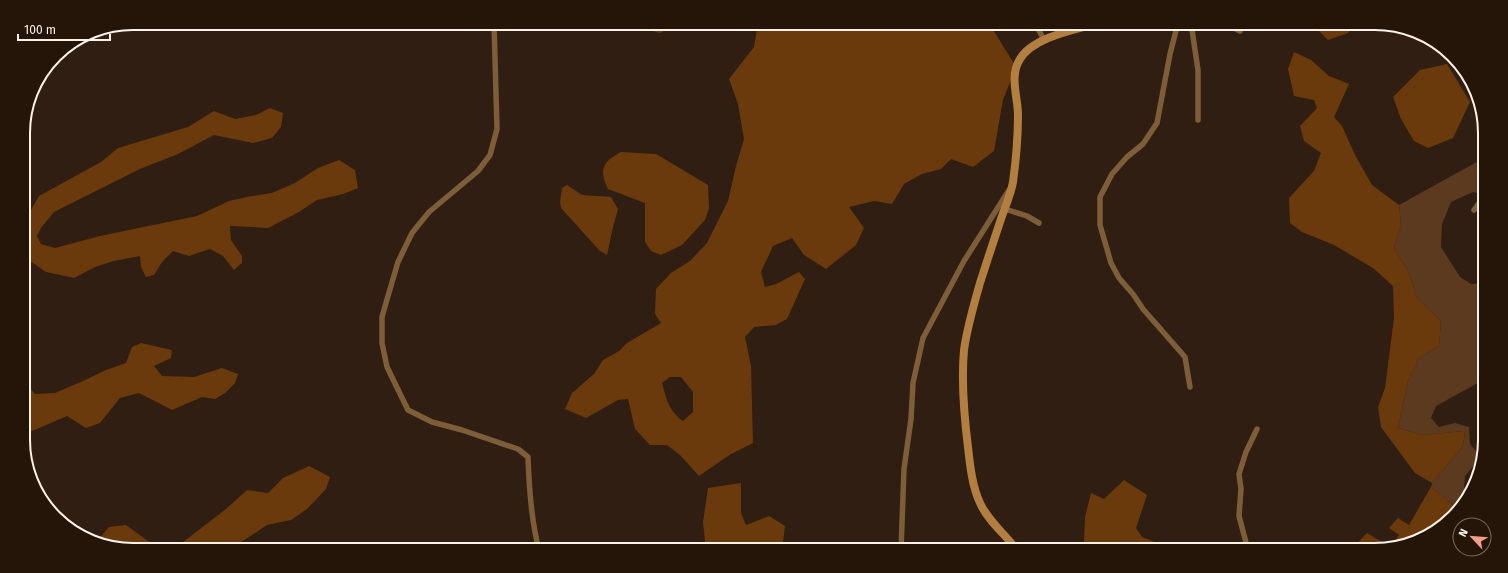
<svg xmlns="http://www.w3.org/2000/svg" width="1508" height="573" font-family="'Fira Sans',sans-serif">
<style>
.green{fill:#5b3a20}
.forest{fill:#6a3a0c;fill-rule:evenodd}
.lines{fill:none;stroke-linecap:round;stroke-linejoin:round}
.street{stroke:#7e5e39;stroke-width:5.5}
.secondary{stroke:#b27f41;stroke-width:8}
.rim{fill:none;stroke:#fef2e9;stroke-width:2}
</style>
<rect width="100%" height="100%" fill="#2f1e11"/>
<polygon class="green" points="1484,158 1484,195 1473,192 1451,202 1442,224 1441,247 1460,277 1471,284 1485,283 1485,379 1436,406 1431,418 1439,427 1455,423 1469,427 1470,444 1481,457 1465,476 1464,488 1467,492 1456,508 1431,487 1432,483 1463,446 1465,431 1422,435 1398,428 1408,381 1419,358 1439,346 1441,321 1417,298 1408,271 1394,248 1401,225 1399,205"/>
<g class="forest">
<polygon points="625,23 678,23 660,33 625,24"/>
<path d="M758,23h231l27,44 -13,33 -9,51 -21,16 -22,-8 -10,10 -19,5 -18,10 -12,20 -18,-3 -25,6 15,21 -8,17 -30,24 -22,-14 -12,-17 -19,8 -12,26 4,15 11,-3 23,-12 6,7 -18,40 -11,6 -22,2 -9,10 6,29 2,77 -22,11 -32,22 -19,-21 -13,-10h-17l-15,-16 -7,-30 -10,1 -32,18 -21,-9 7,-16 22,-19 9,-14 16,-9 8,-8 34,-20 -6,-9 1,-25 15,-16 19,-12 17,-18 21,-42 8,-35 8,-27 -6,-35 -9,-25 25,-32zM670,377h11l12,15v20l-10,9c-15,-11 -16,-21 -21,-38z"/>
<polygon points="1318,23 1354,23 1348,33 1328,40 1319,31"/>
<polygon points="1294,52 1311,60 1329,76 1349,84 1334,117 1342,126 1355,155 1372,185 1399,205 1401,225 1394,248 1408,271 1417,298 1441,321 1439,346 1419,358 1408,381 1398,428 1422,435 1465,431 1463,446 1432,483 1415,473 1381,427 1378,407 1385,388 1394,318 1393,286 1373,268 1334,245 1302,232 1290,223 1289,198 1314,171 1321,153 1304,141 1300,126 1317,108 1314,100 1294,96 1288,69"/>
<polygon points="1447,64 1470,102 1453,138 1428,148 1414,141 1401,119 1393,97 1420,70"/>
<polygon points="270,108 283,113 281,127 272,138 253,143 214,135 178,154 140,169 54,212 41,228 37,236 41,244 55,248 100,236 197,216 229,201 252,196 272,193 295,183 318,168 339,160 355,170 358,188 343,194 317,200 299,212 268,228 230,226 231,240 242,256 242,263 234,270 223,256 210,249 189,256 173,251 162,262 154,275 146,277 141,267 140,256 114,261 95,267 74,278 46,272 27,259 24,254 24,222 39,196 101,162 118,148 188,127 214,111 235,119 256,115"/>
<path d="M621,152l35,2 52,31 1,23 -4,12 -23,25 -21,10 -10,-4 -6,-9v-39l-37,-14c-9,-19 -6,-27 13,-37z"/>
<polygon points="567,185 582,195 611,197 618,209 613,227 607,255 600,251 561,208 560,202 562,188"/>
<polygon points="141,343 172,350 171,358 154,366 162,376 194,377 222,368 238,374 235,383 225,393 215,399 202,397 172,410 139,393 120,398 100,423 86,428 67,416 25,434 25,382 35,394 55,393 83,381 106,370 126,363 132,347"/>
<polygon points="309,466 330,477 326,489 307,509 291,520 267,525 243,541 225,550 133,550 97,544 98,540 109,527 126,525 148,541 174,549 226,509 247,490 268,493 283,478"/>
<polygon points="1124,480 1147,495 1136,528 1142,537 1176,550 1083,550 1084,543 1085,517 1091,493 1104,499"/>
<polygon points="741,483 741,513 746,525 769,516 785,526 782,550 706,550 703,522 708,488"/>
<polygon points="1431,487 1456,508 1442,527 1392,546 1399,535 1389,528 1398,518 1409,525"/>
<polygon points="1367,533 1390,547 1382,550 1351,550"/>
</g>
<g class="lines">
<g class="street">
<path d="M494,23l3,106 -7,26 -12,16 -49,41 -17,21 -14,29 -10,34 -6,21v26l5,24 21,43 24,12 30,8 56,19 10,8c1,31 3,63 11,93"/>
<polyline points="1035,23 1044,40"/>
<polyline points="1178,23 1170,54 1157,123 1143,144 1127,157 1112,174 1100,197 1100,225 1111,263 1119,278 1133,294 1143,309 1185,357 1190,387"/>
<polyline points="1191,23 1198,70 1198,120"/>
<polyline points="1218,23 1226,24 1240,31"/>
<polyline points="1005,209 1027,216 1039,223"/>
<polyline points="1474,210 1484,196"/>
<polyline points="1481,282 1485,290"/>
<polyline points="901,550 904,469 911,419 913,383 923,338 964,261 1009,190"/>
<polyline points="1248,550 1239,516 1241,489 1239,474 1246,452 1257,429"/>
</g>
<path class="secondary" d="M1017,550c-12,-16 -29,-29 -37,-47 -8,-17 -10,-38 -12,-56 -4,-32 -7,-64 -4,-97 3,-22 10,-46 16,-67 7,-22 14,-43 21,-64 4,-12 10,-25 12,-37 3,-22 5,-44 5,-67 0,-18 -9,-39 2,-56 13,-22 54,-29 78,-36"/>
</g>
<path d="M0 0H1508V573H0ZM133 30H1375A103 103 0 0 1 1478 133V440A103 103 0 0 1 1375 543H133A103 103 0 0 1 30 440V133A103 103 0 0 1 133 30Z" fill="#251508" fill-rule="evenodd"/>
<path class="rim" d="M133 30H1375A103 103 0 0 1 1478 133V440A103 103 0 0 1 1375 543H133A103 103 0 0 1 30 440V133A103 103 0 0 1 133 30Z"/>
<g transform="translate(1472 537) rotate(296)"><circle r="19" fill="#251508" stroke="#7c6d62"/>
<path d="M0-3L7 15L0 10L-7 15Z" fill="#f49e88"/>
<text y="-6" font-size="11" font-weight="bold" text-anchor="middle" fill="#fef2e9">N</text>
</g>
<path d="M18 34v6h92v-6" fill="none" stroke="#fef2e9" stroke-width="2"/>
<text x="24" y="34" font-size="12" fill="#fef2e9" stroke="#251508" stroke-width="3" paint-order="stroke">100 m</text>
</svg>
